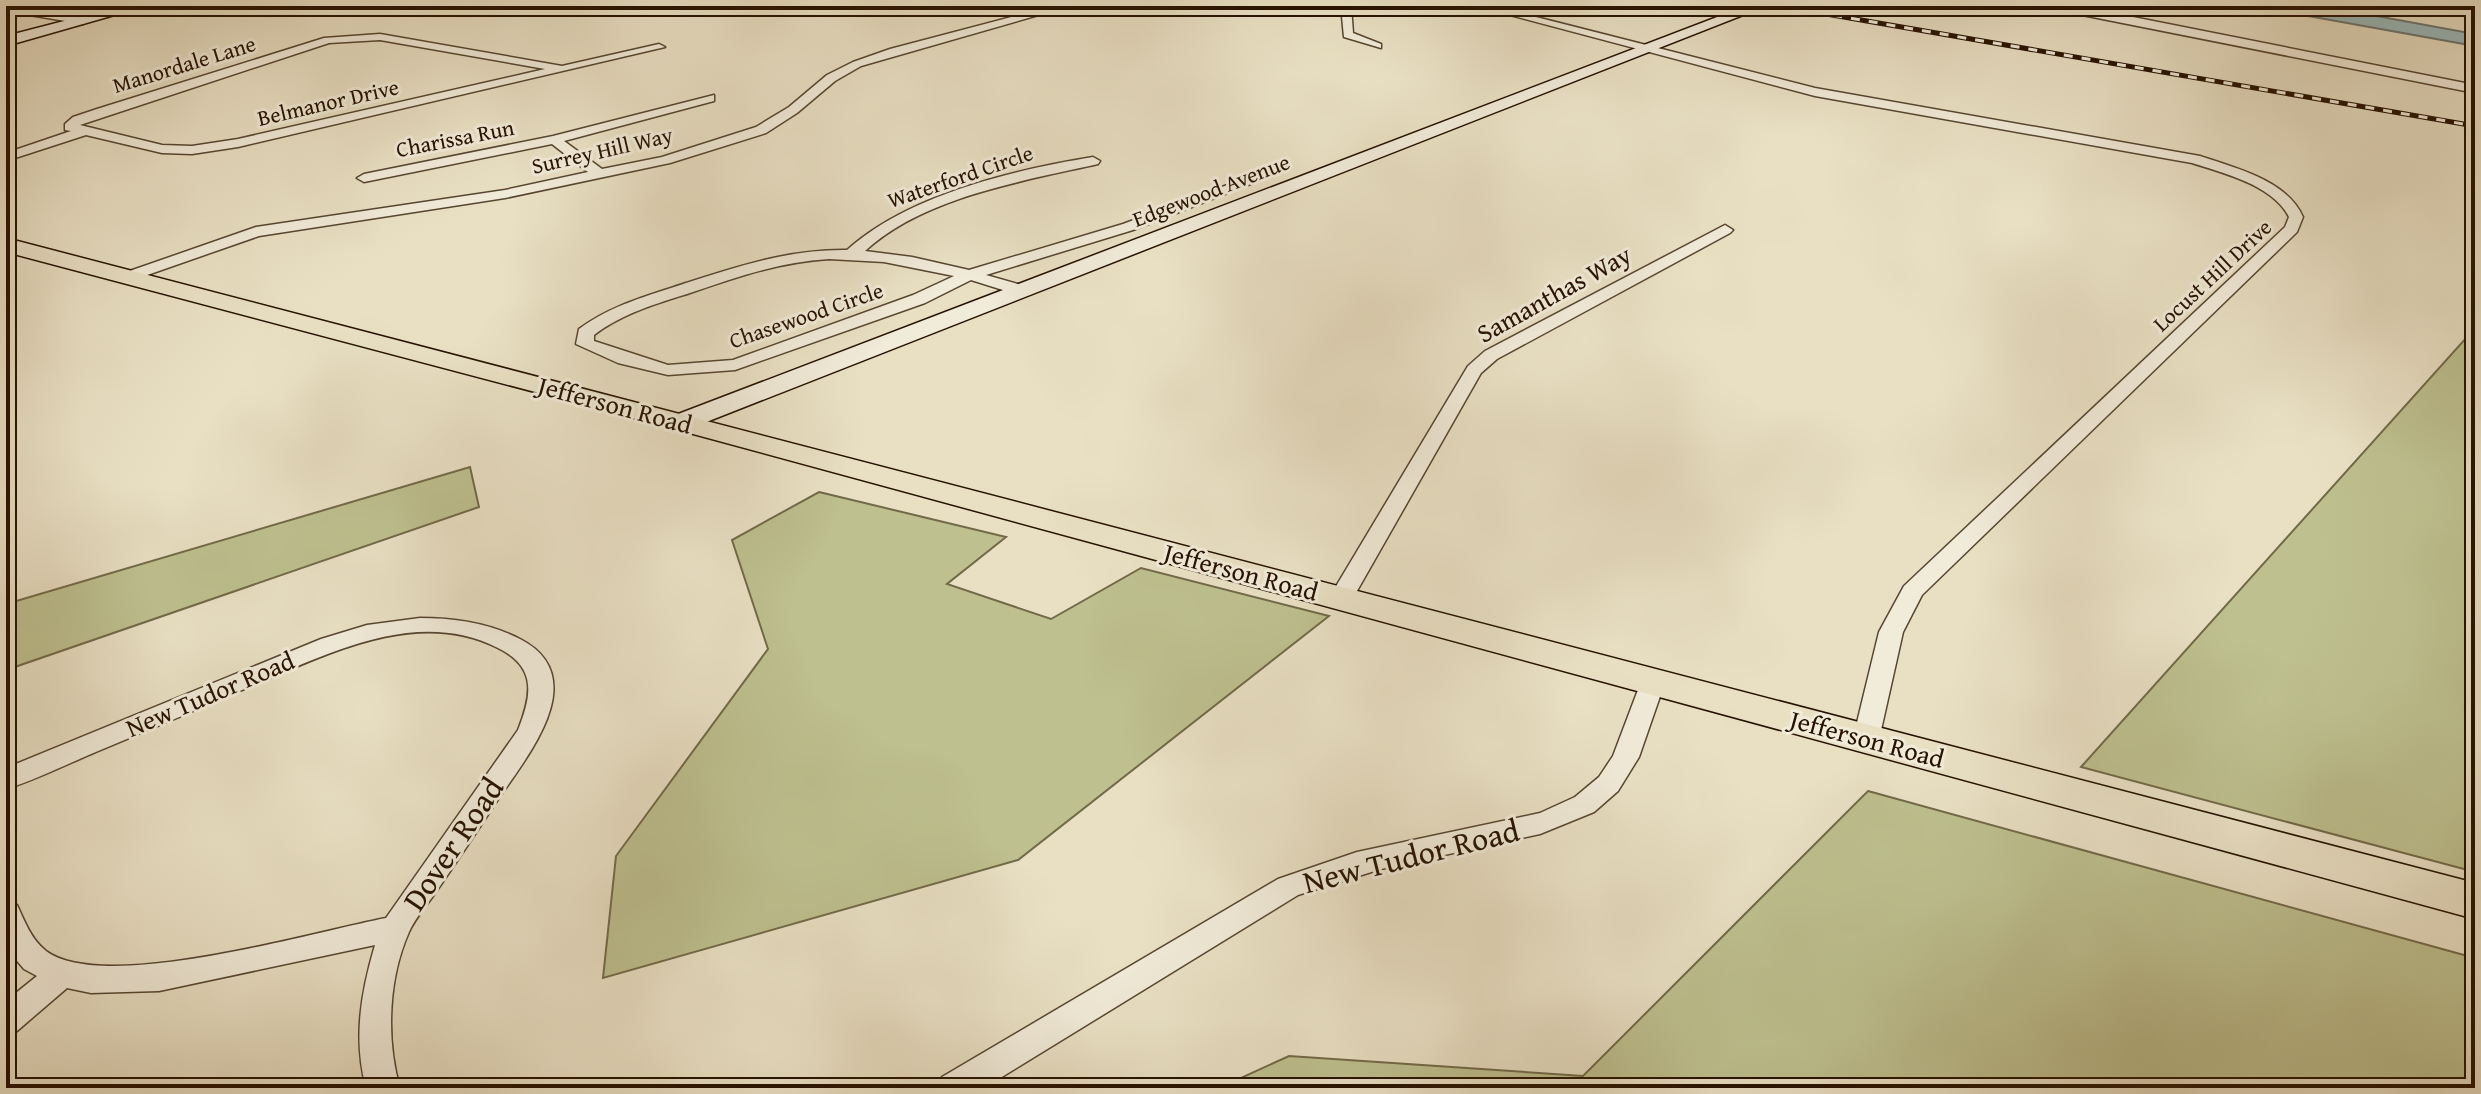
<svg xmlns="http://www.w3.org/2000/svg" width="2481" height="1094" font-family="'Gentium Book Plus',serif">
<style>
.green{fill:#bec08f;stroke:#726948;stroke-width:2}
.water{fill:#9abbbd;stroke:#6c7771;stroke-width:2}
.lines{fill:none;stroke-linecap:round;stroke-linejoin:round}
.street-casing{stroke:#574631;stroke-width:3}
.secondary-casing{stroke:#261200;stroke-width:3}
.primary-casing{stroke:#261200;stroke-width:3}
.street{fill:#f1ebd9;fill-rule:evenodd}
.secondary{fill:#f1ebd9;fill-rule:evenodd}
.primary{fill:#e9e0c4;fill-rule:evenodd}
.rail-casing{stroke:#261200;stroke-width:5}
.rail{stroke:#f1ebd9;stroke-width:3;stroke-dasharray:9;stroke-linecap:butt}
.labels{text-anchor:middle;stroke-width:6;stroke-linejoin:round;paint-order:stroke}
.far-street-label{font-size:22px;fill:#261200;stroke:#f1ebd9}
.street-label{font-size:26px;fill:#261200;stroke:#f1ebd9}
.near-street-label{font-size:32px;fill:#261200;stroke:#f1ebd9}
</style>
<rect width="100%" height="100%" fill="#e9e0c4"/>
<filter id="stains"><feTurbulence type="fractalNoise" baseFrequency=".0025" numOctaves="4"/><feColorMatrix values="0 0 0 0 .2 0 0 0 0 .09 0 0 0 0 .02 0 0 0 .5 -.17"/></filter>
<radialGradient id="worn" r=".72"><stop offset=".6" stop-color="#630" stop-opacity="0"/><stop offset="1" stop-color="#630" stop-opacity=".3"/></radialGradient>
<g class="green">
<polygon points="2475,328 2475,872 2081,767"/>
<polygon points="470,467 479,507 6,670 6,604"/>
<polygon points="819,492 1006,537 947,584 1051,619 1141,568 1329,616 1018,860 603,978 616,856 768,649 732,540"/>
<polygon points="1868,791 2475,958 2475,1088 1219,1088 1289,1056 1583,1076"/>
</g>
<polygon class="water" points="2252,6 2322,6 2475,34 2475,46"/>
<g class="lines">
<defs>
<g id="street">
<polygon points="6,6 83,18 88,21 83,24 6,11"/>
<polygon points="1053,6 1070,6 861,66 835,81 797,113 766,133 670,163 505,198 259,236 133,280 121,280 119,277 121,274 256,227 505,190 588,172 552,144 364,182 357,178 364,174 553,136 714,95 714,101 564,141 602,169 662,157 756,127 789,107 827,75 853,62 890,49"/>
<polygon points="1341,6 1351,6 1353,33 1381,44 1381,48 1344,37"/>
<path d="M1476,6h17l322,82 385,68c35,12 87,24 103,61l-6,15 -375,363 -19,37 -24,107 -4,7 -9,2 -9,-2 -4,-7 26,-107 25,-46 381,-359 4,-10c-16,-32 -66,-44 -97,-54l-377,-67z"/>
<polygon points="2037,6 2062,6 2133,17 2475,85 2475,93"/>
<path d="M380,34l182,32 97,-22 6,3 -427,100 -46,7 -30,-1 -76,-18 -80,26v-8l65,-22 -6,-1v-6l8,-7 24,-8 227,-71zM380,40l165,29 -307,70 -46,7 -30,-1 -82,-20 249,-82z"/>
<path d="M1093,157l7,4 -2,3c-75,17 -175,33 -233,87l47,6 57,13 154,-46 123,-46h10l2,3 -125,49 -147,45 39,11 2,4 -2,4 -6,1 -48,-15 -46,23 -190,67 -67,5 -50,-12 -42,-19 3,-15c32,-24 69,-33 107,-46 53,-17 104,-34 161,-33 61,-55 166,-80 246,-93zM829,259l55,3 70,14 -41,19 -180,65 -65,5 -74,-24v-6c29,-22 62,-31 96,-42 47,-16 90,-31 139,-34z"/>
<polygon points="1725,225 1733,230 1730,233 1497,359 1481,373 1353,598 1349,603 1333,603 1329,598 1468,366 1485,351"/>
<path d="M420,618c35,0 69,5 100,21 72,37 10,114 -19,156 -21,32 -43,65 -65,97 -8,12 -21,26 -27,40 -21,47 -23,108 -9,156h-34c-13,-50 -5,-95 9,-143l-216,46 -68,2 -24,-5 -50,43 -11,4v-34l31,-25 -13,-7 -18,-21v-46l11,3c8,17 14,34 29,46 58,43 267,-19 340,-33l132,-188c14,-35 19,-63 -20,-82 -84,-43 -178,10 -256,42 -50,22 -101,43 -151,64 -28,12 -56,26 -85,35v-21l315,-129 46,-14z"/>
<polygon points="1653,674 1662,676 1665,682 1639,757 1618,791 1594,812 1540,834 1381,869 1298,895 984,1088 937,1088 942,1077 1278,879 1357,852 1540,813 1575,797 1599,777 1613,756 1641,682 1644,676"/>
</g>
<g id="secondary">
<polygon points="122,6 146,6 6,46 6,36"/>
<polygon points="1746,6 1766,6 691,428 673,428 669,422 673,416"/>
</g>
<polygon id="primary" points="6,238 2475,883 2475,919 671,428 6,252"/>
</defs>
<use href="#street" class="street-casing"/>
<use href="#secondary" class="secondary-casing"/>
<use href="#primary" class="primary-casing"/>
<use href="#street" class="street"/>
<use href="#secondary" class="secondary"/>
<use href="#primary" class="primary"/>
<defs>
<polyline id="rail" points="1780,6 2475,126"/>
</defs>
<use href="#rail" class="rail-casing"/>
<use href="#rail" class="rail"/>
</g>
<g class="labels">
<g class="far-street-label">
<text transform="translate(184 64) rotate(-17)" y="8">Manordale Lane</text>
<text transform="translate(328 102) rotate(-13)" y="8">Belmanor Drive</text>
<text transform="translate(455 138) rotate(-11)" y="8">Charissa Run</text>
<text transform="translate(602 150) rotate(-13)" y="8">Surrey Hill Way</text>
<text transform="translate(960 176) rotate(-19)" y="8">Waterford Circle</text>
<text transform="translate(1211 190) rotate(-21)" y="8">Edgewood Avenue</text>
<text transform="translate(2212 275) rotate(-43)" y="8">Locust Hill Drive</text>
<text transform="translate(806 315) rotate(-19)" y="8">Chasewood Circle</text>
</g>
<g class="street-label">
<text transform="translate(1554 294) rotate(-29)" y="9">Samanthas Way</text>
<text transform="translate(615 405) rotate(15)" y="9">Jefferson Road</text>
<text transform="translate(1241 572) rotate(15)" y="9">Jefferson Road</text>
<text transform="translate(210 694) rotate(-23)" y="9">New Tudor Road</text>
<text transform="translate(1867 739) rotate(15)" y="9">Jefferson Road</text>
</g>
<g class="near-street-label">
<text transform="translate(453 844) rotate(-56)" y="11">Dover Road</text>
<text transform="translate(1411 856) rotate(-14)" y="11">New Tudor Road</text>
</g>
</g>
<rect width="2481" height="1094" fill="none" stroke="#e9e0c4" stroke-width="32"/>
<rect x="8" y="8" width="2465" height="1078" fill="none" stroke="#261200" stroke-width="4"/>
<rect x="16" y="16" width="2449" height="1062" fill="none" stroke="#261200" stroke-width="2"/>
<rect width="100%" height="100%" filter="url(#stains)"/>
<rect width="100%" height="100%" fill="url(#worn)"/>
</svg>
